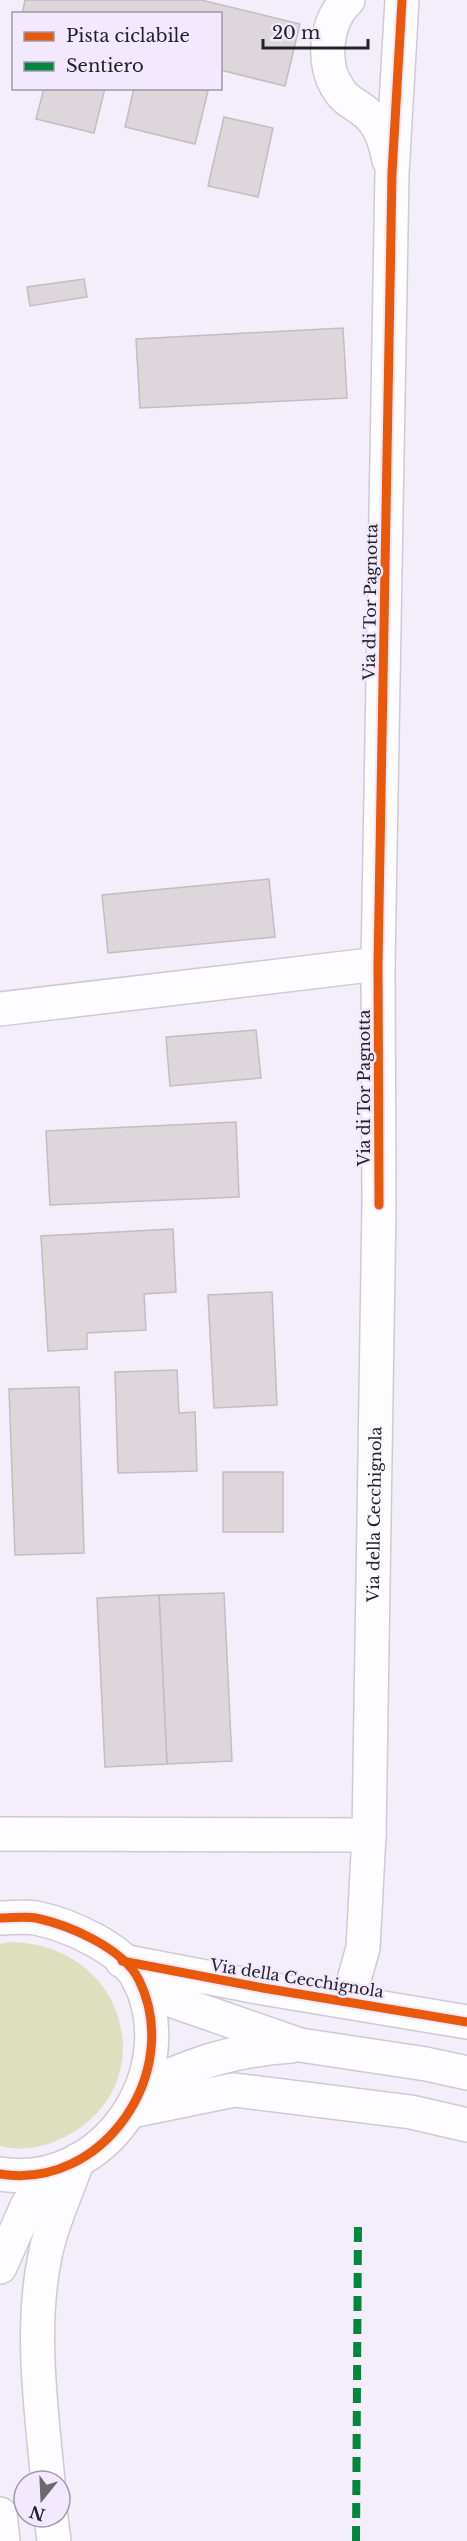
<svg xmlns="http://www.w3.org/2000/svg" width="467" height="2541" font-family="'Libre Baskerville',serif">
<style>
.green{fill:#dedfbf}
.building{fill:#ddd6da;stroke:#c3bcc0;stroke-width:1.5}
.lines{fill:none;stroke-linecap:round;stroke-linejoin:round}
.minor-casing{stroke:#cecad3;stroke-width:36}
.minor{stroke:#fdfcfe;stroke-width:33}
.quiet{stroke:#00873e;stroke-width:8;stroke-dasharray:15 8;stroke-linecap:butt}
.cycleway-casing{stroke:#f2e9fe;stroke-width:13}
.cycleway{stroke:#e8590c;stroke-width:9}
.labels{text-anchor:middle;stroke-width:5;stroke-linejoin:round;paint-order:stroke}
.street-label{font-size:16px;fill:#232027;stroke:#f2e9fe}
</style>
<rect width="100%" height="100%" fill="#f3eef9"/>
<path class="green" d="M10,1942c122,2 156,151 48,198 -17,8 -40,11 -58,6v-202z"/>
<g class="building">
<polygon points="25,0 201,0 300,24 285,86 220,70 220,14 22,14"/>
<polygon points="44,88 105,88 94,133 36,119"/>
<polygon points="134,88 197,88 208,91 195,144 125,127"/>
<polygon points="224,117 273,128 258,197 208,186"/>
<polygon points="84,279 87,297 30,306 27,287"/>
<polygon points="343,328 347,398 140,408 136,339"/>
<polygon points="269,879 275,937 108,953 102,895"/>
<polygon points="256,1030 261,1078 170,1086 166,1037"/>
<polygon points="236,1122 239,1197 50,1205 46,1131"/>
<polygon points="173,1229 176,1292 144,1294 146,1330 87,1333 87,1349 48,1351 41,1236"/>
<polygon points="272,1292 277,1405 214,1408 208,1295"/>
<polygon points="177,1370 179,1413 195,1412 197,1471 118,1473 115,1372"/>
<polygon points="79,1387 84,1553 15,1555 9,1389"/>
<rect x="223" y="1472" width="60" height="60"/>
<polygon points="224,1593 232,1761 167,1764 159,1595"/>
<polygon points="159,1595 167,1764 105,1767 97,1598"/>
</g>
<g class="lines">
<defs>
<g id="minor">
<path d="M348,0c-23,21 -27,65 -9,90 6,10 16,14 25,21 16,12 21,30 25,49"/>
<polyline points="0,1009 378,964"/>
<polyline points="0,1834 369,1835"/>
<path d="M0,1918c12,0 25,-2 36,0 33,7 87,30 103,62 45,92 -36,211 -139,194"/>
<polyline points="122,1961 263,1988 467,2022"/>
<polyline points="138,1979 176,2002 300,2045 426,2064 467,2073"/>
<path id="s1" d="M348,2001l15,-53 6,-113 10,-630 -1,-241 14,-791 10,-173"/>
<path d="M143,2087c53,-24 89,-37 148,-41"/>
<polyline points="131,2111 234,2090 411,2112 467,2125"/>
<polyline points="0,2267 28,2204 54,2172"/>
<path d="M48,2481c-7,-73 -18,-153 -3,-225 6,-32 22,-65 33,-96"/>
<polyline points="0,2514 3,2541"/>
<polyline points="51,2517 54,2541"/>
</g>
</defs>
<use href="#minor" class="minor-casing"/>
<use href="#minor" class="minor"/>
<polyline class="quiet" points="356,2541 358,2223"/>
<defs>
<g id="cycleway">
<polyline points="379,1205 378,964 392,173 402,0"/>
<path d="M0,1918c12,0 25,-2 36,0 33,7 87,30 103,62 45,92 -36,211 -139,194"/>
<polyline points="122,1961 263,1988 467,2022"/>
</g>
</defs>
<use href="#cycleway" class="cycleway-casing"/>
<use href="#cycleway" class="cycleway"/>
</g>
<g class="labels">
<g class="street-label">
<text transform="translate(370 602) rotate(-89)" y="6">Via di Tor Pagnotta</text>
<text transform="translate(364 1088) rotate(-90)" y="6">Via di Tor Pagnotta</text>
<text dy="6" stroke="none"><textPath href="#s1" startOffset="489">Via della Cecchignola</textPath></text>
<text transform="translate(297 1978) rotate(9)" y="6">Via della Cecchignola</text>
</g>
</g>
<rect x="12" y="12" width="210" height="78" fill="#f2e9fe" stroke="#9f99a8" stroke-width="1.5"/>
<rect x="24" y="32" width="30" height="9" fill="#e8590c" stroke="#9f99a8" stroke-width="1.5"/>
<text x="66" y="42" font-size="18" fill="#232027">Pista ciclabile</text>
<rect x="24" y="62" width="30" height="9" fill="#00873e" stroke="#9f99a8" stroke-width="1.5"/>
<text x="66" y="72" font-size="18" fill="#232027">Sentiero</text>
<g transform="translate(42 2499) rotate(198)"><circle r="28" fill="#f2e9fe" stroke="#9f99a8" stroke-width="1.5"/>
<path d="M0-4.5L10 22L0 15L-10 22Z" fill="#6c6870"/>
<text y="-9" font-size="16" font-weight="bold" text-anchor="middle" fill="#232027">N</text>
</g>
<path d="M263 39v9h105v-9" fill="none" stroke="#232027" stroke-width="3"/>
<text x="272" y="39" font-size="18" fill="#232027" stroke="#f2e9fe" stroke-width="4.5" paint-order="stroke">20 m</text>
</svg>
